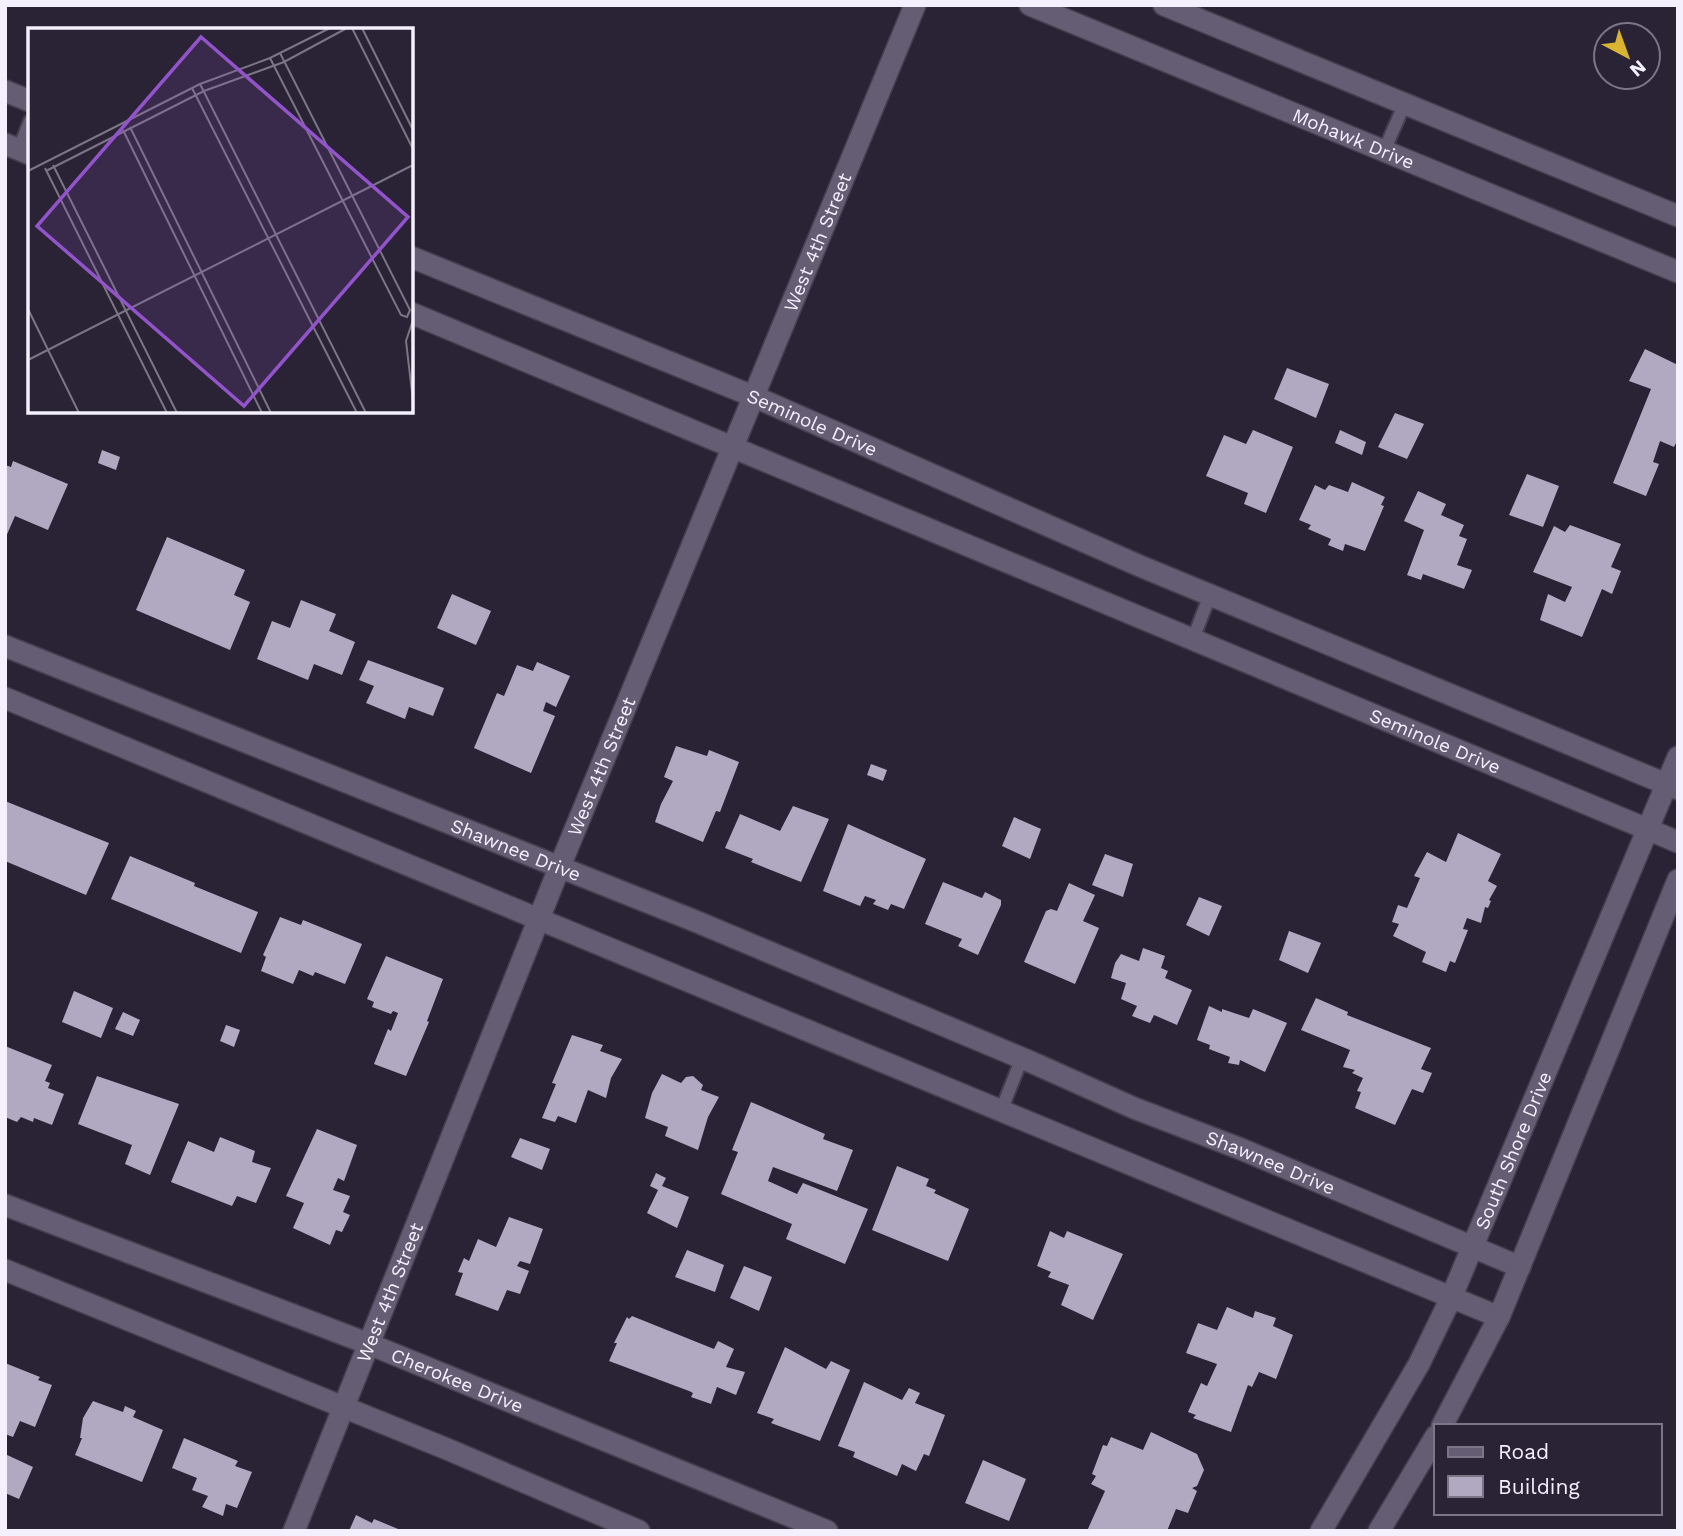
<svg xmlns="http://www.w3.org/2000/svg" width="1683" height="1536" font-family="'Work Sans',sans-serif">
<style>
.building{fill:#b1a9c2}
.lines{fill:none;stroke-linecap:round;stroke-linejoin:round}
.lane-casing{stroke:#443e4e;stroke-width:16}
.street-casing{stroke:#443e4e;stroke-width:24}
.lane{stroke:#645d73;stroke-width:12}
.street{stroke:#645d73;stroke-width:21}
.labels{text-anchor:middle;stroke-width:7;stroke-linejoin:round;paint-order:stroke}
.street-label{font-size:19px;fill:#f4f0fd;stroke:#2a2336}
.inset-road{fill:none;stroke:#7b7586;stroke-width:2}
.view{fill:#9353cb;fill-opacity:0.15;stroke:#9353cb;stroke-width:3.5}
.inset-edge{fill:none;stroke:#f4f0fd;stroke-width:3.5}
</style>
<rect width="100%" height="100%" fill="#2a2336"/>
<g class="building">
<polygon points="1645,349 1678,365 1678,439 1674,447 1660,441 1653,462 1659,464 1646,496 1613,483 1651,389 1629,381"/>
<polygon points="1287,368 1329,384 1316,418 1274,399"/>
<polygon points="1395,413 1424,424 1407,459 1378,447"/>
<polygon points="1253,430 1293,447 1266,513 1244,504 1248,493 1206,476 1224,435 1246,444"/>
<polygon points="1340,430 1366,442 1362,455 1335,443"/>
<polygon points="102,450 120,457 116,470 98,463"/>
<polygon points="13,461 68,484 48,530 15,516 5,539 5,465 11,467"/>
<polygon points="1527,474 1559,486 1543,527 1509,515"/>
<polygon points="1352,482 1385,497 1381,505 1384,506 1365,551 1345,544 1343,551 1328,545 1331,539 1308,529 1311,525 1299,520 1315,485 1325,490 1329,485 1348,492"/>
<polygon points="1418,491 1446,504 1441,515 1464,525 1459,536 1467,539 1457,565 1472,570 1464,589 1423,574 1421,580 1407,575 1424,530 1404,521"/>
<polygon points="1570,525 1621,544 1611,567 1621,571 1612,594 1602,589 1582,637 1540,620 1548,594 1565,602 1572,587 1533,572 1554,526 1565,532"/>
<polygon points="167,537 245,570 234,595 250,602 230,650 136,610"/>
<polygon points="452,594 491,611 476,645 437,628"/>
<polygon points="301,600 336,614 329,631 355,642 342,675 314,664 308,680 257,659 272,621 290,628"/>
<polygon points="368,660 444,688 433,716 409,707 405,719 366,703 374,686 359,680"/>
<polygon points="537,662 570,676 556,707 546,702 543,711 555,716 531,773 474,748 497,693 504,696 517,665 533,671"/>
<polygon points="676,746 707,756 709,750 739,762 720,812 716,811 703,842 655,822 661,804 673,781 664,777"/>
<polygon points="871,764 887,770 883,781 867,775"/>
<polygon points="5,801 109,843 86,895 5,861"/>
<polygon points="793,806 829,819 801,882 751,862 753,859 725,848 740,814 780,831"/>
<polygon points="1014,817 1041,829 1030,859 1002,846"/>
<polygon points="848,824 926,859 904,909 891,904 888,910 873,904 876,900 865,896 860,906 823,891"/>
<polygon points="1458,833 1501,854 1488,881 1497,886 1489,900 1491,901 1488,908 1485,907 1481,923 1467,918 1463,929 1468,930 1455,963 1450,961 1446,972 1422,962 1426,952 1393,936 1399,924 1392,922 1398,905 1407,908 1420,878 1414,876 1427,852 1446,862"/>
<polygon points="1105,854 1133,864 1123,897 1092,885"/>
<polygon points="130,856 195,883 194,886 258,912 241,953 111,899"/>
<polygon points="943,882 982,898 985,892 1001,900 1001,905 978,955 958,946 962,939 925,924"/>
<polygon points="1069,883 1095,895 1083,921 1099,928 1075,984 1024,962 1046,911 1051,909 1057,911"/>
<polygon points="1199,897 1222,906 1209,936 1186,925"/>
<polygon points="280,917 301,925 303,920 362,944 345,984 315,972 313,976 299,970 293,984 261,971 266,957 263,955"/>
<polygon points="1289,931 1321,943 1308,973 1279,960"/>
<polygon points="1143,948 1165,956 1161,968 1168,971 1165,978 1192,990 1177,1025 1154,1015 1150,1023 1132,1016 1137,1006 1121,999 1126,983 1111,978 1115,963 1121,954 1139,961"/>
<polygon points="386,956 443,979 427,1021 429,1022 406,1076 374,1064 388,1029 391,1031 398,1013 393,1011 391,1014 372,1007 374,1002 367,999"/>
<polygon points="74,991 113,1008 101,1038 62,1022"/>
<polygon points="1316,998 1348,1012 1347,1015 1431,1048 1421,1069 1432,1073 1423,1093 1412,1089 1395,1125 1355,1108 1361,1092 1357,1091 1363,1078 1352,1073 1355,1070 1343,1067 1350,1050 1301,1030"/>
<polygon points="1209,1006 1222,1012 1222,1009 1249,1018 1253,1009 1287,1023 1265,1072 1240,1060 1239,1065 1228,1063 1230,1057 1209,1049 1210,1045 1197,1040"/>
<polygon points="123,1012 140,1020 133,1036 115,1029"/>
<polygon points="226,1025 240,1030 234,1047 220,1041"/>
<polygon points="572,1035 603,1045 600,1051 622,1059 611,1078 606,1098 588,1090 576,1123 558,1116 555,1122 542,1118 556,1084 552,1083"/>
<polygon points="5,1046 52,1065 45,1081 50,1083 48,1088 64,1094 52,1125 34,1118 33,1122 21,1117 17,1122 5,1117"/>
<polygon points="662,1074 681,1083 686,1077 693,1076 703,1085 701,1090 719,1097 708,1117 698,1150 665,1136 668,1127 645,1118 652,1093"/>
<polygon points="97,1076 179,1104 150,1175 125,1164 132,1145 78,1124"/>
<polygon points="751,1102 825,1134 823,1139 853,1150 837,1191 773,1167 768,1181 797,1194 803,1183 868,1209 845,1264 786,1239 792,1224 721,1194 738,1152 732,1150"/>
<polygon points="317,1129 357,1145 344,1181 338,1178 333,1190 350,1196 343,1212 350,1215 342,1232 336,1230 330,1245 293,1228 304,1203 286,1196"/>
<polygon points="220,1137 255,1151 252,1162 271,1168 256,1203 237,1196 232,1206 171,1182 188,1141 214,1152"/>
<polygon points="520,1138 550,1149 542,1170 511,1157"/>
<polygon points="897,1166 929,1179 926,1186 936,1190 934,1193 969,1209 948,1261 872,1230"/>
<polygon points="656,1173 666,1178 662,1186 689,1197 677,1228 647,1213 658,1190 650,1186"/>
<polygon points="509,1217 543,1229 530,1264 520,1261 517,1266 529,1271 520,1294 507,1290 498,1311 455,1295 463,1273 458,1272 464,1258 469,1261 478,1239 496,1247"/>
<polygon points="1050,1231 1064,1238 1067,1231 1123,1254 1093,1320 1061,1305 1069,1285 1048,1277 1051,1272 1037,1266"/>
<polygon points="687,1250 724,1265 715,1292 675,1277"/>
<polygon points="744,1266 772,1277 759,1311 730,1298"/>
<polygon points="1227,1307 1253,1318 1255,1311 1276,1318 1273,1326 1293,1335 1276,1379 1259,1372 1252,1387 1248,1385 1231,1432 1193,1418 1196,1415 1188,1412 1201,1383 1207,1386 1217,1364 1186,1353 1198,1323 1217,1330"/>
<polygon points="632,1316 714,1349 718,1341 734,1349 726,1367 745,1372 736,1395 717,1387 711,1404 691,1397 693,1393 689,1391 609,1361 617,1343 614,1343 627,1317 629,1319"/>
<polygon points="785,1347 826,1369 831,1361 850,1370 820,1441 771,1423 774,1419 757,1413"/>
<polygon points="5,1363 40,1377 38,1380 52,1385 35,1427 20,1421 13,1437 5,1434"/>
<polygon points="864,1382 902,1400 909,1388 920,1393 915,1403 945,1415 929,1456 924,1454 916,1471 902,1464 897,1476 853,1457 855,1452 838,1446"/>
<polygon points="93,1401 123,1412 125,1406 136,1411 133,1417 163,1430 142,1482 75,1455 82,1438 80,1438 83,1418"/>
<polygon points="1151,1432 1197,1454 1204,1470 1197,1486 1192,1488 1197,1491 1188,1513 1176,1509 1167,1531 1087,1531 1105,1491 1091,1484 1096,1476 1092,1474 1103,1445 1107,1446 1111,1437 1143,1450"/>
<polygon points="184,1438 238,1461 235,1466 252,1472 237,1508 226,1504 223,1516 202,1507 208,1496 192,1490 197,1478 172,1468"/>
<polygon points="5,1454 33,1467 19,1499 5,1493"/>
<polygon points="983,1460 1026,1479 1009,1521 965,1503"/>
<polygon points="356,1515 372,1523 374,1519 403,1531 349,1531"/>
</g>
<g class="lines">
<defs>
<g id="lane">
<polyline points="19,149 30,121"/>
<polyline points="1384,151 1405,103"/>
<polyline points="1193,639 1210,595"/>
<polyline points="1001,1111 1022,1058"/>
</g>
<g id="street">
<path id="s1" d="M1030,5l648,267"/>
<polyline points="1164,5 1678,216"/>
<polyline points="5,91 30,101"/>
<polyline points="5,144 30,154"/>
<path id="s2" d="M411,257l344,140 385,169 538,223"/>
<path id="s3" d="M411,313l1267,529"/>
<path id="s4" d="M5,646l690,275 336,141 103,46 107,41 279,118"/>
<polyline points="5,698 1499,1317"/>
<path id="s5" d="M5,1205l364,139 458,187"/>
<polyline points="5,1270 447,1449 639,1531"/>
<polyline points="1442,1426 1499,1317 1678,880"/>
<path id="s6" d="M294,1531l266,-665 355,-861"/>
<path id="s7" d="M1321,1531l98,-167 32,-66 227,-541"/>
<polyline points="1379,1531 1436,1436"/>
</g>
</defs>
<use href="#lane" class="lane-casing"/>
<use href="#street" class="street-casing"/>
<use href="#lane" class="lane"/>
<use href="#street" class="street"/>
</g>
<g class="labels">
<g class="street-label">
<text dy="7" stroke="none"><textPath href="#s1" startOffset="350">Mohawk Drive</textPath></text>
<text dy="7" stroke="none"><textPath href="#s6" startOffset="1391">West 4th Street</textPath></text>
<text dy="7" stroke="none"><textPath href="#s2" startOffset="434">Seminole Drive</textPath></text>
<text dy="7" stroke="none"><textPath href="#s3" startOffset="1110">Seminole Drive</textPath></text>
<text dy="7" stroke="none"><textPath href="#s6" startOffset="824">West 4th Street</textPath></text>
<text dy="7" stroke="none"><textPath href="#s4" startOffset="550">Shawnee Drive</textPath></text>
<text dy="7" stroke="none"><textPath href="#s7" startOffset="427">South Shore Drive</textPath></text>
<text dy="7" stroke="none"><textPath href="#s4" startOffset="1367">Shawnee Drive</textPath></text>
<text dy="7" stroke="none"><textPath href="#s6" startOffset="257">West 4th Street</textPath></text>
<text dy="7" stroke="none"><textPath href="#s5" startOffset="485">Cherokee Drive</textPath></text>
</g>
</g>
<g transform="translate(28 28)">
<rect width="385" height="385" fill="#2a2336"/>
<path class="inset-road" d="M324,0l61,121M334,0l51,102M242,30l131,257 6,2 3,-7 -130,-257M172,56l166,329M164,60l165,325M102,99l141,286M95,102l139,283M25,137l124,248M17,140l122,245M0,143l172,-87 70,-26 60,-30M18,143l158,-80 80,-29 63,-34M0,281l51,104M385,292l-7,21 7,60M0,332l385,-195"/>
<path class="view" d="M173,9l207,180 -164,189 -207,-180z"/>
<rect width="385" height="385" class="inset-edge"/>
</g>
<rect width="1683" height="1536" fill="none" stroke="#f4f0fd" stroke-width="14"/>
<rect x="1434" y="1424" width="228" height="91" fill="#2a2336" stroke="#7b7586" stroke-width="2"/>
<rect x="1448" y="1447" width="35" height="10" fill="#645d73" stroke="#7b7586" stroke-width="2"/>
<text x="1498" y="1459" font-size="21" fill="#f4f0fd">Road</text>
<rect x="1448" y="1476" width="35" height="21" fill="#b1a9c2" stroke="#7b7586" stroke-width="2"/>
<text x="1498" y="1494" font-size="21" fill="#f4f0fd">Building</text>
<g transform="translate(1627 56) rotate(139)"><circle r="33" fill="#2a2336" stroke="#7b7586" stroke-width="2"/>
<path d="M0-5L12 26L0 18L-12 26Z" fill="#dab333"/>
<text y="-10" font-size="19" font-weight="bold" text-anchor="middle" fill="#f4f0fd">N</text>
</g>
</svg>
